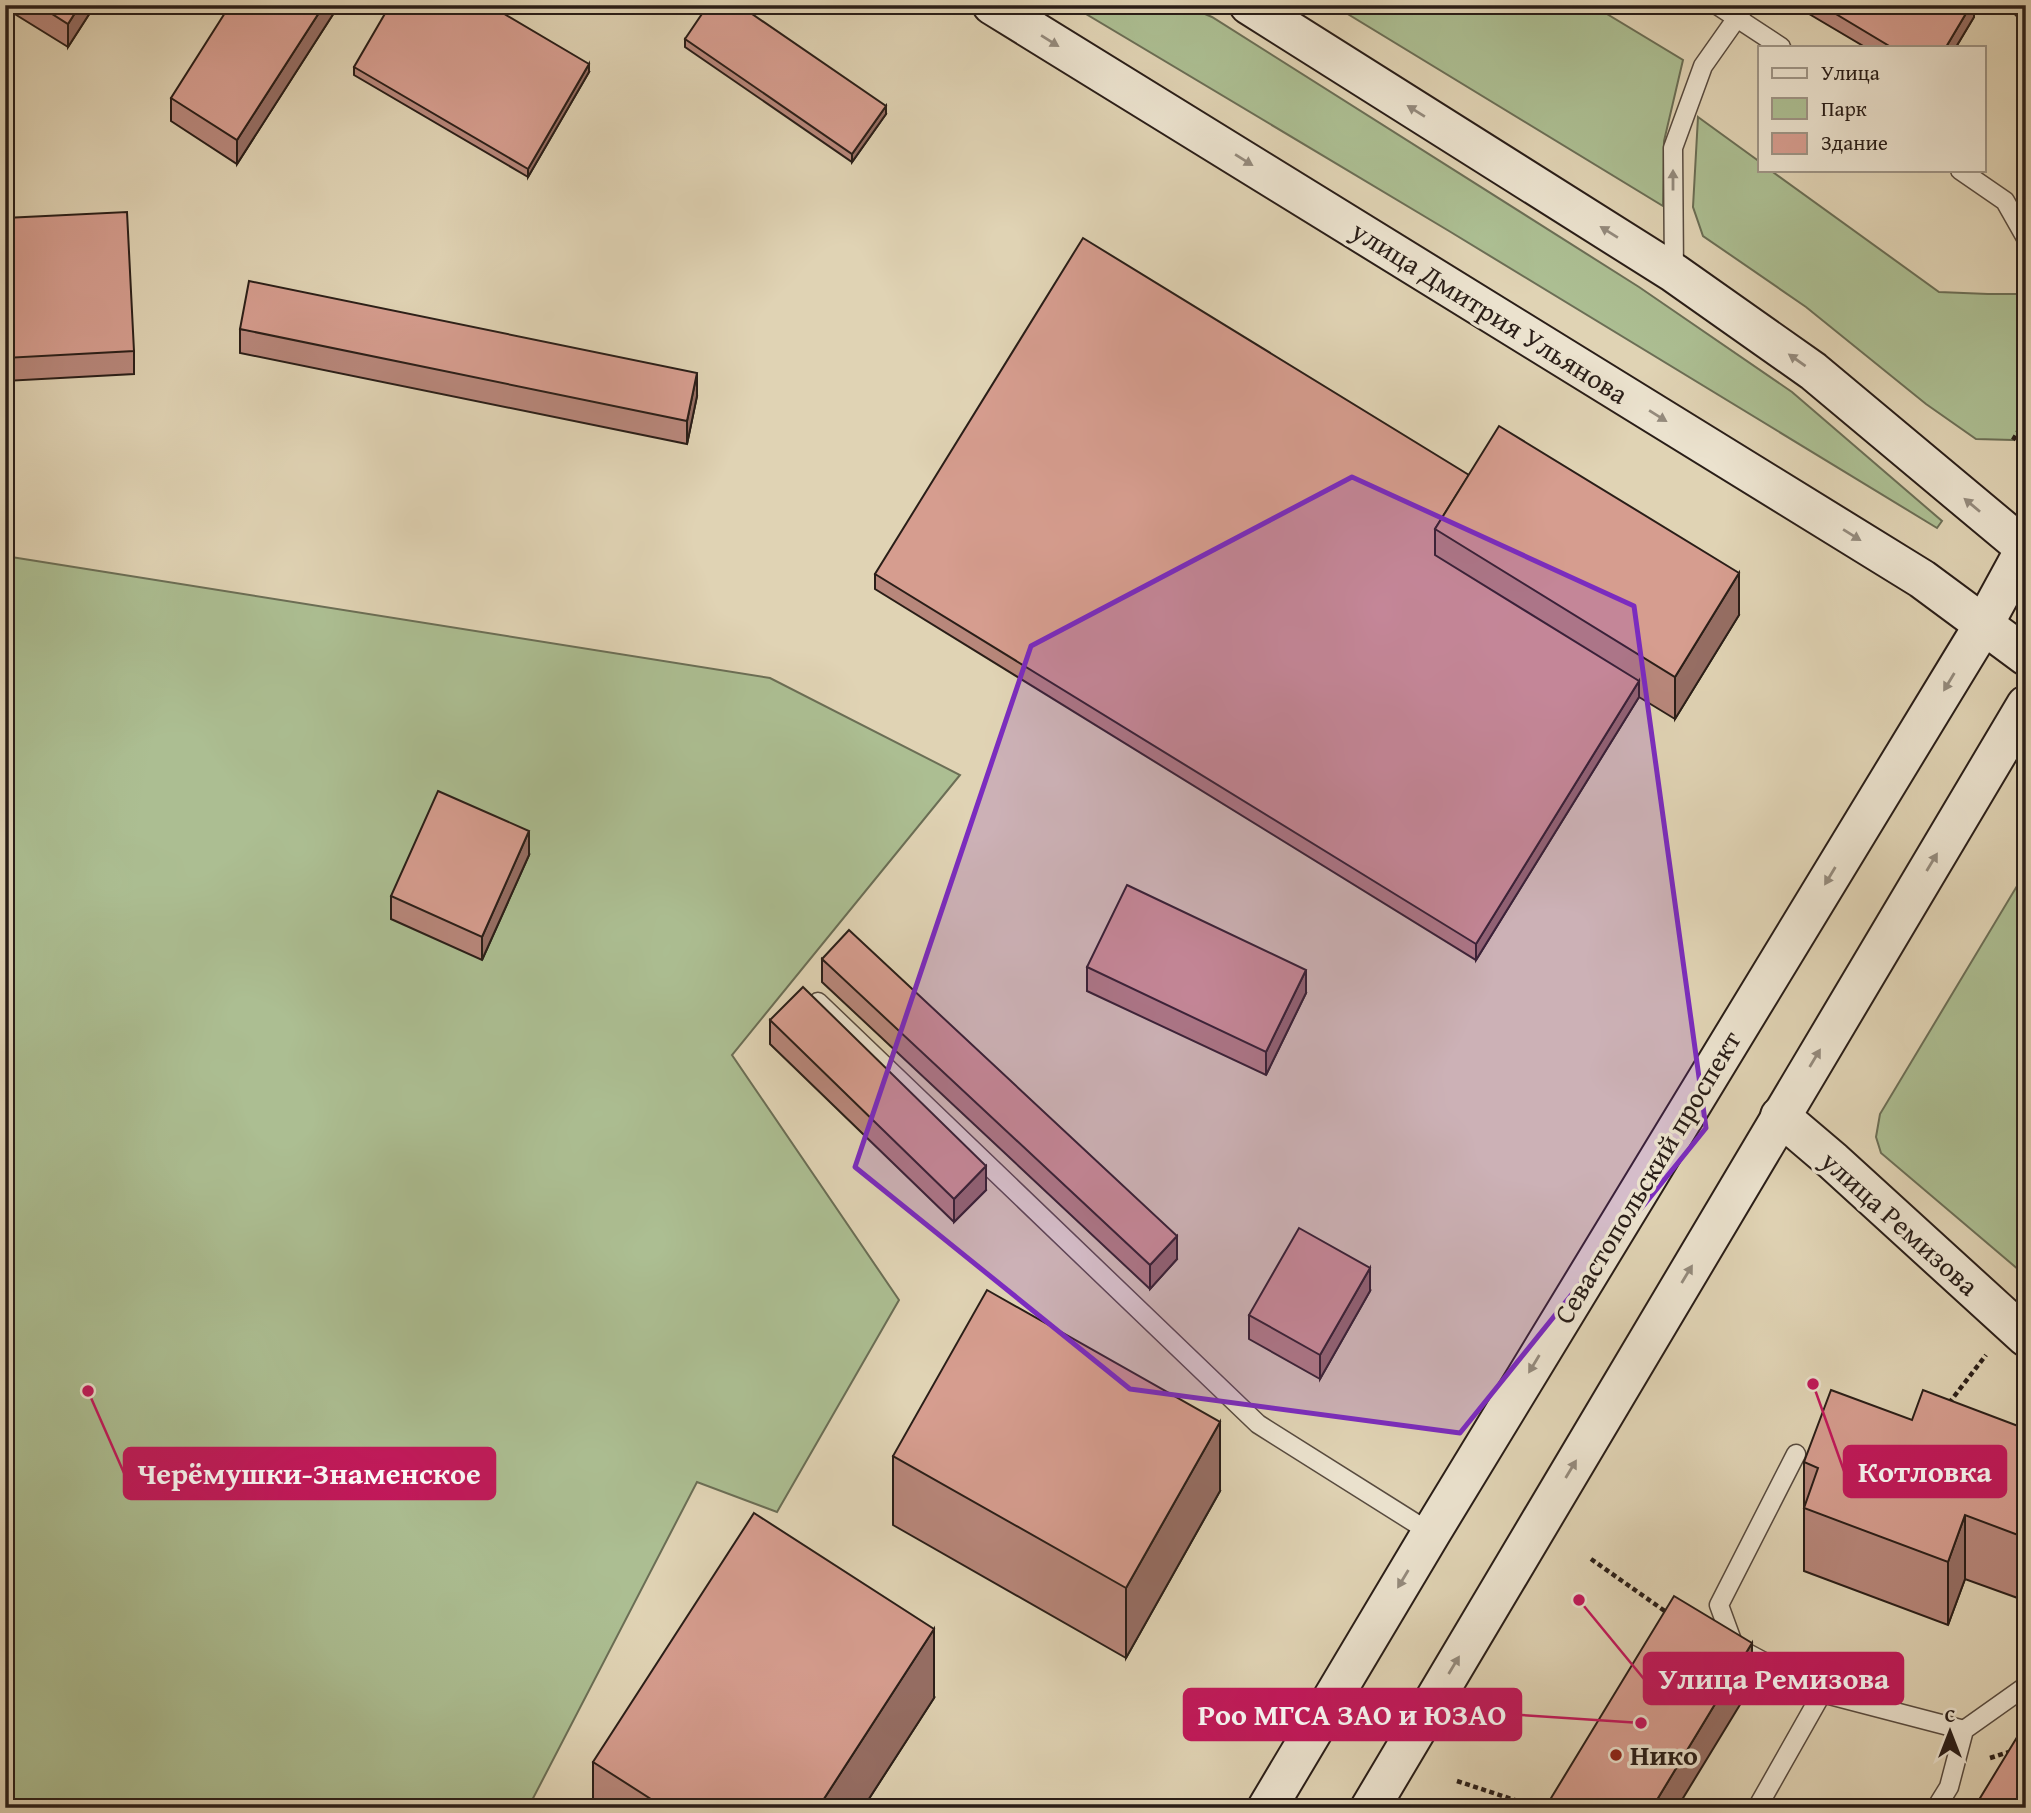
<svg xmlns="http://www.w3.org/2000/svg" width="2031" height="1813" font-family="'Gentium Book Plus',serif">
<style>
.green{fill:#acbe92;stroke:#6b6e55;stroke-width:2}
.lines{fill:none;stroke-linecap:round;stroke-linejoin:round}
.lane-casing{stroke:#584b3f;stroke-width:21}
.secondary-casing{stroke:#2a1e18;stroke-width:42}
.path{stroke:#2a1e18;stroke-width:4.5;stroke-dasharray:5 3.5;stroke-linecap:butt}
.lane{stroke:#ebe2ce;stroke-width:18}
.secondary{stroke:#ebe2ce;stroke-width:38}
.wall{fill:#b8877b;stroke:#2a1e18;stroke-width:2}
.shaded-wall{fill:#966e64;stroke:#2a1e18;stroke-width:2}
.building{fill:#d69d8f;stroke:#2a1e18;stroke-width:2}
.oneway{fill:#948a7c}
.marked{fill:#7b2cbf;fill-opacity:0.2;stroke:#7b2cbf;stroke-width:5;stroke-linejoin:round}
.poi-dot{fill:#8f2418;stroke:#ebe2ce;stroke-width:2.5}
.labels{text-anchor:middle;stroke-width:7;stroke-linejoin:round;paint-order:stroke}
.street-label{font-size:28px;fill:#2a1e18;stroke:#ebe2ce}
.poi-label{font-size:28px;font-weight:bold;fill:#2a1e18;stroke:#ebe2ce;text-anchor:start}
.leader{fill:none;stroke:#c2185b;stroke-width:2.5}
.callout-dot{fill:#c2185b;stroke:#ebe2ce;stroke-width:2.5}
.callout{fill:#c2185b;stroke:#c2185b;stroke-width:2.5}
.callout-label{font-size:30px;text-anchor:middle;font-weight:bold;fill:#fff}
</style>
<rect width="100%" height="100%" fill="#e0d3b4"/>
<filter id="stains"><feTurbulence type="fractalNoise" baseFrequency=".00286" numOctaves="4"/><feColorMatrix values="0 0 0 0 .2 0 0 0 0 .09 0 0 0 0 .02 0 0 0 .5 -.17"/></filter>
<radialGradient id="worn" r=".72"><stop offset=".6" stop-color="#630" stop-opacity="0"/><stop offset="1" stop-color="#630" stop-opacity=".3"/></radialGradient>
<g class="green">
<polygon points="1071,5 1184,5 1212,17 1639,287 1792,392 1942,521 1937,528 1449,231"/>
<polygon points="1333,5 1592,5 1683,60 1664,141 1663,206"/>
<polygon points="1698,117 1760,162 1760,170 1770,170 1939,292 1988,294 2019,294 2026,292 2026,432 2013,440 1976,439 1926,404 1806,307 1703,236 1693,207"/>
<polygon points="5,556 770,678 960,775 732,1055 899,1300 777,1512 697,1482 528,1808 5,1808"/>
<polygon points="2026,871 2026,1276 1881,1153 1876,1137 1880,1114"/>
</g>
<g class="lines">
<defs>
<g id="lane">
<polyline points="1717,5 1781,47"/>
<polyline points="1960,170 2005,201 2026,238"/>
<polyline points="1674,273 1673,148 1703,66 1746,5"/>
<polyline points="818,1002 1258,1424 1431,1533"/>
<polyline points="1796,1454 1719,1605 1734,1646 1822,1693"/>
<polyline points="1757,1808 1822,1693 1964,1730"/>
<polyline points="1936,1808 1949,1787 1964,1730 2026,1686"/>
</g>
<g id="secondary">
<polyline points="992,5 1922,579 2026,656"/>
<polyline points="1249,5 1674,273 1813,371 2026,549"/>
<polyline points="1780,1116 1833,1161 2026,1337"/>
<polyline points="1267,1808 1431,1533 1984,624 2026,547"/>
<polyline points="1370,1808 2026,705"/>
</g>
</defs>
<use href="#lane" class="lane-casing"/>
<use href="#secondary" class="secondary-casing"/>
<g class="path">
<polyline points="2001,5 2026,20"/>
<polyline points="2013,440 2026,418"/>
<polyline points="1949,1403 1986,1355"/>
<polyline points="1591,1559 1669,1614"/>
<polyline points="1990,1758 2012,1751"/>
<polyline points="1457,1781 1539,1808"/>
</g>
<use href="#lane" class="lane"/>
<use href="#secondary" class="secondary"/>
</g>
<g class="wall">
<polygon points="5,5 95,5 68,47 5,8"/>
<polygon points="339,5 237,164 171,121 171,98"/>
<polygon points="1799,5 1974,5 1974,17 1956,47 1865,47 1799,8"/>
<polygon points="685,39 886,114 852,162 685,47"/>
<polygon points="354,67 589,72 528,177 354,75"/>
<polygon points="5,218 134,351 134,374 5,381"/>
<polygon points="240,329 697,396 687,444 240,353"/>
<polygon points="1469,475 1739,615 1675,719 1639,697 1476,960 875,589 875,574"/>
<polygon points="529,855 482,960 391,919 391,896"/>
<polygon points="822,959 1177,1259 1150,1289 822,982"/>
<polygon points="1087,967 1306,993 1266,1075 1087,991"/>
<polygon points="770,1020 986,1190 954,1222 770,1044"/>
<polygon points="1370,1291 1320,1379 1249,1339 1249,1315"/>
<polygon points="1912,1420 2026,1429 2026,1601 1965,1579 1948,1625 1804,1571 1804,1462"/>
<polygon points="893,1456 1220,1491 1126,1658 893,1525"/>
<polygon points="934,1698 863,1808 593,1808 593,1762"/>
</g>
<g class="shaded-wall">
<polygon points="80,5 95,5 68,47 68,24"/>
<polygon points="324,5 339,5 237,164 237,140"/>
<polygon points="1971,5 1974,5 1974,17 1956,47 1946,47"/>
<polygon points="589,64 589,72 528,177 528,169"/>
<polygon points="886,106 886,114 852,162 852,154"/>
<polygon points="697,373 697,396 687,444 687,421"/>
<polygon points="1739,573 1739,615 1675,719 1675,677"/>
<polygon points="1639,681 1639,697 1476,960 1476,944"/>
<polygon points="529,831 529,855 482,960 482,937"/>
<polygon points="1306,970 1306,993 1266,1075 1266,1052"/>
<polygon points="986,1166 986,1190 954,1222 954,1199"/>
<polygon points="1177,1236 1177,1259 1150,1289 1150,1265"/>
<polygon points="1370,1268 1370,1291 1320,1379 1320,1355"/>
<polygon points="1220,1422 1220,1491 1126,1658 1126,1588"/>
<polygon points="1965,1515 1965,1579 1948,1625 1948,1562"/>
<polygon points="934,1629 934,1698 863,1808 818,1808"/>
<polygon points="1752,1643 1752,1685 1677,1808 1652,1808"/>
</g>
<g class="building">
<polygon points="38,5 80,5 68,24"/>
<polygon points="230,5 324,5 237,140 171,98"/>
<polygon points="390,5 489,5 589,64 528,169 354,67"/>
<polygon points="708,5 739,5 886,106 852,154 685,39"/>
<polygon points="1821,5 1971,5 1946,47 1891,47"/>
<polygon points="127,212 134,351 5,358 5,218"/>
<polygon points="1083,238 1469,475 1435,529 1435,555 1639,681 1476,944 875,574"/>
<polygon points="249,281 697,373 687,421 240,329"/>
<polygon points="1499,426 1739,573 1675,677 1435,529"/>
<polygon points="438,791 529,831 482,937 391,896"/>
<polygon points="1127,885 1306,970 1266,1052 1087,967"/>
<polygon points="849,930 1177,1236 1150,1265 822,959"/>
<polygon points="803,987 986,1166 954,1199 770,1020"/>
<polygon points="1299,1228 1370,1268 1320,1355 1249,1315"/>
<polygon points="987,1290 1220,1422 1126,1588 893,1456"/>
<polygon points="1831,1390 1912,1420 1923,1390 2026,1429 2026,1538 1965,1515 1948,1562 1804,1508 1818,1468 1804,1462"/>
<polygon points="754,1513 934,1629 818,1808 665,1808 593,1762"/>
<polygon points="1674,1596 1752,1643 1652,1808 1545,1808"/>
<polygon points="2022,1729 2026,1731 2026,1808 1974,1808"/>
</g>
<defs><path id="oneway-solid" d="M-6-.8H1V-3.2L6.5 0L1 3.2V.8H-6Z" transform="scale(1.75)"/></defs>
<g class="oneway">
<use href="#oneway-solid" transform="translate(1050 41) rotate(32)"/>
<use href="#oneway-solid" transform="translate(1416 111) rotate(-148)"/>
<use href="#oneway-solid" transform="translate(1244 160) rotate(32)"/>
<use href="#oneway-solid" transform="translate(1673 180) rotate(-90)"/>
<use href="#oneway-solid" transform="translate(1609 232) rotate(-148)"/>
<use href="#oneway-solid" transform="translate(1797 360) rotate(-145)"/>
<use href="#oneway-solid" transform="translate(1658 416) rotate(32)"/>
<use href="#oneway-solid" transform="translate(1972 505) rotate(-140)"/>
<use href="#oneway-solid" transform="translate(1852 535) rotate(32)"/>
<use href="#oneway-solid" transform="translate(1949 682) rotate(121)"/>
<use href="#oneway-solid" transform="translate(1932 862) rotate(-59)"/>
<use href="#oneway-solid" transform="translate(1830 876) rotate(121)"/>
<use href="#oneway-solid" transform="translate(1815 1058) rotate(-59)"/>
<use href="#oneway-solid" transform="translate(1687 1274) rotate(-59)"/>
<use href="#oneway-solid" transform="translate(1534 1364) rotate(121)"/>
<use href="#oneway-solid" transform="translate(1571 1469) rotate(-59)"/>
<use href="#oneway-solid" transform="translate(1403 1579) rotate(121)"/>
<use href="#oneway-solid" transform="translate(1454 1665) rotate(-59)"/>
</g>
<path class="marked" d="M1352,477l282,129 72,522 -246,305 -330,-44 -275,-222 176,-521z"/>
<circle class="poi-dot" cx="1616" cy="1755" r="7"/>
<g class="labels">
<g class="street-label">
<text transform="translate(1490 312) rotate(32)" y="10">улица Дмитрия Ульянова</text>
<text transform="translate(1647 1177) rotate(-59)" y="10">Севастопольский проспект</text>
<text transform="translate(1900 1223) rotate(42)" y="10">улица Ремизова</text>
</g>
<g class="poi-label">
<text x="1630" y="1765">Нико</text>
</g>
</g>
<path class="leader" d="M1813 1384L1844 1471M88 1391L124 1473M1579 1600L1644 1679M1641 1723L1521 1715"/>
<g class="callout-dot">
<circle cx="1813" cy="1384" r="7"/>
<circle cx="88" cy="1391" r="7"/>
<circle cx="1579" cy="1600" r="7"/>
<circle cx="1641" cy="1723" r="7"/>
</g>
<g class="callout">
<rect x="1844" y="1446" width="162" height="51" rx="7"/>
<rect x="124" y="1448" width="371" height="51" rx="7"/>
<rect x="1644" y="1653" width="259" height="51" rx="7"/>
<rect x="1184" y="1689" width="337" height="51" rx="7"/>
</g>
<g class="callout-label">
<text x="1925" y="1482">Котловка</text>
<text x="309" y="1484">Черёмушки-Знаменское</text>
<text x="1774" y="1689">Улица Ремизова</text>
<text x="1352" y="1725">Роо МГСА ЗАО и ЮЗАО</text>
</g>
<rect width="2031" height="1813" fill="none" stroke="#e0d3b4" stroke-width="28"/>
<rect x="7" y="7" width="2017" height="1799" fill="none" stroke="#2a1e18" stroke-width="3.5"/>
<rect x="14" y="14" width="2003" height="1785" fill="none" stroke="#2a1e18" stroke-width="2"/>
<rect x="1758" y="46" width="228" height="126" fill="#ebe2ce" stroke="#9e9485" stroke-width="2"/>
<rect x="1772" y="68" width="35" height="10" fill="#ebe2ce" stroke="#9e9485" stroke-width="2"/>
<text x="1821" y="80" font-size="21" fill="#2a1e18">Улица</text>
<rect x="1772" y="98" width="35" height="21" fill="#acbe92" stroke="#9e9485" stroke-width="2"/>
<text x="1821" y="116" font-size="21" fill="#2a1e18">Парк</text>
<rect x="1772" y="133" width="35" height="21" fill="#d69d8f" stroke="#9e9485" stroke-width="2"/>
<text x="1821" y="150" font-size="21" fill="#2a1e18">Здание</text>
<g transform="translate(1950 1732)" stroke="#ebe2ce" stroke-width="5" paint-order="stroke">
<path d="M0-5L12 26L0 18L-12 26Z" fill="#2a1e18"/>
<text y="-10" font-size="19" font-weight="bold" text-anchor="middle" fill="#2a1e18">С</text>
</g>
<rect width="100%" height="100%" filter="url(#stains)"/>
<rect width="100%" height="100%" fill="url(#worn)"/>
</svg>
